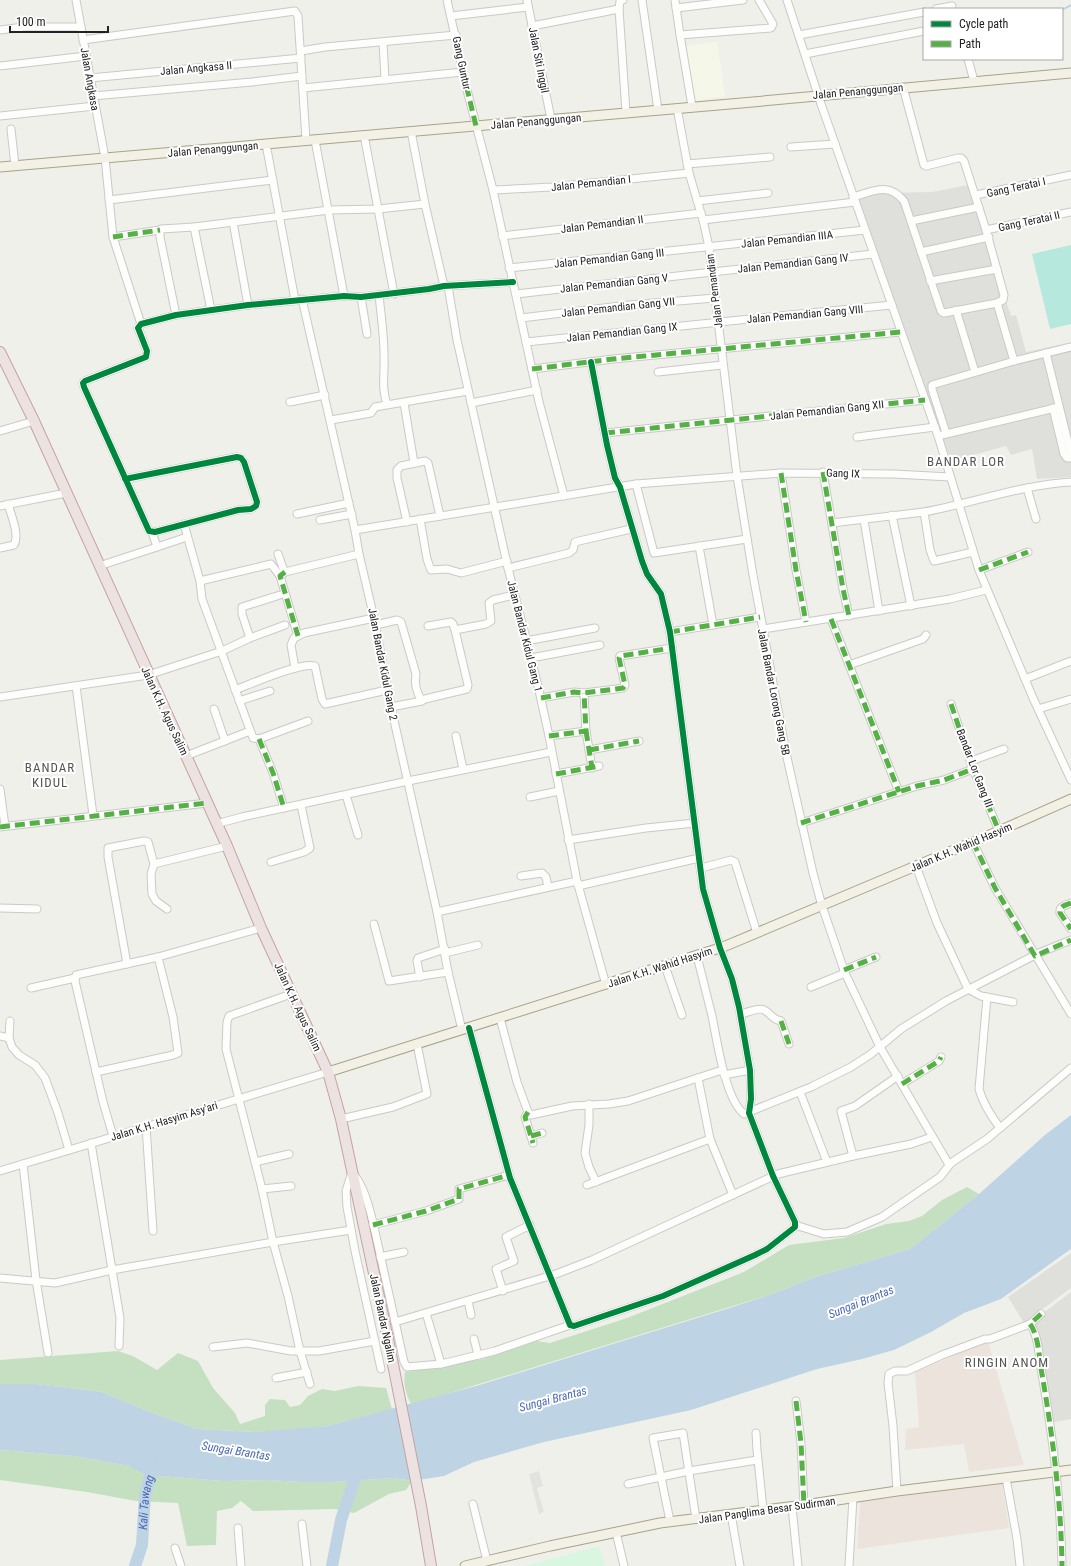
<svg xmlns="http://www.w3.org/2000/svg" width="1071" height="1566" font-family="'Roboto Condensed',sans-serif">
<style>
.residential{fill:#dfdfdc}
.commercial{fill:#ede3dd}
.education{fill:#f5f8e8}
.forest{fill:#c4e0c0}
.park{fill:#d9f6e0}
.pitch{fill:#b6e8de}
.parking{fill:#e2e2e0}
.water{fill:#bed3e3}
.lines{fill:none;stroke-linecap:round;stroke-linejoin:round}
.stream{stroke:#bed3e3;stroke-width:2}
.river{stroke:#bed3e3;stroke-width:12}
.minor-casing{stroke:#c9c9c7;stroke-width:9}
.major-casing{stroke:#a7a486;stroke-width:11}
.highway-casing{stroke:#c6a2a4;stroke-width:12}
.minor{stroke:#fdfdfc;stroke-width:7}
.major{stroke:#f3f0e6;stroke-width:9}
.highway{stroke:#ece2e1;stroke-width:10}
.quiet{stroke:#55b145;stroke-width:5;stroke-dasharray:10 5;stroke-linecap:butt}
.cycleway-casing{stroke:#fff;stroke-width:8}
.cycleway{stroke:#00873e;stroke-width:6}
.labels{text-anchor:middle;stroke-width:4;stroke-linejoin:round;paint-order:stroke}
.street-label{font-size:11px;fill:#222;stroke:#fff}
.water-label{font-size:12px;font-style:italic;fill:#4a68b5;stroke:#fff}
.quarter-label{font-size:13px;letter-spacing:1px;fill:#555;stroke:#fff}
</style>
<rect width="100%" height="100%" fill="#f0f0eb"/>
<g class="residential">
<polygon points="968,185 1011,316 1016,315 1026,352 1071,342 1071,477 1037,479 1032,449 1011,455 1006,446 951,461 859,199 879,193 932,192"/>
<polygon points="1071,1253 1071,1288 1024,1323 1008,1297"/>
<polygon points="1071,1292 1071,1419 1050,1423 1030,1323"/>
</g>
<g class="commercial">
<polygon points="988,1341 1024,1465 969,1472 964,1444 905,1450 906,1429 919,1427 915,1372"/>
<polygon points="1002,1482 1009,1528 857,1549 860,1502"/>
</g>
<polygon class="education" points="717,42 725,96 692,101 685,46"/>
<g class="forest">
<path d="M967,1187l12,7 -69,55 -92,27 -49,19 -345,106 -13,3c-5,-10 -8,-20 -6,-32l78,-13 54,-18 13,2 77,-25 117,-46 45,-27 55,-7 42,-14 23,-3 13,-5 20,-16z"/>
<polygon points="118,1351 133,1356 157,1370 178,1353 198,1361 213,1388 235,1413 240,1424 265,1416 265,1405 270,1399 285,1400 290,1407 300,1405 308,1396 322,1389 335,1391 358,1386 386,1388 392,1409 327,1426 301,1429 254,1432 197,1429 150,1412 102,1392 36,1384 0,1384 0,1360"/>
<polygon points="0,1450 74,1456 129,1466 161,1476 223,1481 268,1480 303,1482 333,1482 394,1478 412,1481 406,1490 389,1494 354,1513 335,1509 253,1511 241,1501 232,1508 217,1511 216,1545 187,1546 178,1503 136,1501 87,1492 0,1480"/>
</g>
<polygon class="park" points="599,1546 605,1566 524,1566"/>
<polygon class="pitch" points="1071,245 1071,324 1050,329 1032,254"/>
<polygon class="parking" points="539,1471 543,1486 537,1488 544,1512 539,1514 529,1474"/>
<polygon class="water" points="1071,1115 1071,1249 1001,1299 964,1313 931,1332 894,1350 862,1359 817,1369 691,1410 544,1442 474,1462 444,1476 412,1481 394,1478 333,1482 303,1482 268,1480 223,1481 161,1476 150,1477 129,1466 74,1456 0,1450 0,1384 36,1384 102,1392 150,1412 197,1429 254,1432 327,1426 476,1386 723,1310 769,1295 818,1276 910,1249 979,1194 1045,1135"/>
<g class="lines">
<polyline class="stream" points="1062,10 1071,5"/>
<g class="river">
<path id="s1" d="M135,1566l7,-21 3,-50 5,-18 1,-16"/>
<polyline points="332,1566 341,1520 354,1481 356,1465"/>
</g>
<defs>
<g id="minor">
<polyline points="76,0 105,158 113,237 141,324"/>
<polyline points="447,0 467,90 493,190 539,402 564,496"/>
<polyline points="527,0 551,119"/>
<polyline points="623,0 620,1 619,9 626,112"/>
<polyline points="642,0 658,110"/>
<polyline points="675,0 680,35 692,106"/>
<polyline points="787,0 821,104 938,436 979,570 1033,698 1071,780"/>
<polyline points="676,8 743,0"/>
<polyline points="936,9 952,6"/>
<polyline points="451,16 528,7"/>
<polyline points="532,26 619,9"/>
<polyline points="0,30 24,27 81,27"/>
<polyline points="680,35 771,28 773,24 759,0"/>
<polyline points="799,35 924,12"/>
<polyline points="83,40 295,11 298,16 306,140"/>
<polyline points="383,42 385,80"/>
<polyline points="301,51 325,47 456,35"/>
<polyline points="805,54 924,31"/>
<polyline points="968,59 974,81"/>
<polyline points="0,66 86,56"/>
<polyline points="90,78 301,58"/>
<polyline points="303,88 463,72"/>
<polyline points="93,96 252,82 302,76"/>
<polyline points="677,108 689,173 703,220 709,247 737,476 753,575 786,753 813,873 822,906 845,973 880,1047 948,1163 951,1163 987,1139 1071,1068"/>
<polyline points="0,116 95,106"/>
<polyline points="11,129 15,166"/>
<polyline points="411,131 425,204 444,286"/>
<polyline points="364,135 394,294"/>
<polyline points="315,140 344,296"/>
<polyline points="266,144 295,300"/>
<polyline points="791,147 835,144"/>
<polyline points="687,164 770,157"/>
<polyline points="493,190 552,187 689,173"/>
<polyline points="976,195 1071,175"/>
<path d="M853,197c21,-6 35,-15 51,4l37,110 3,2 53,-10 6,-3 1,-5 -18,-65 -22,-69 -3,-3h-3l-32,8 -2,-1 -21,-78"/>
<polyline points="109,200 273,180"/>
<polyline points="697,201 768,193"/>
<polyline points="703,220 855,202"/>
<polyline points="911,221 979,207"/>
<polyline points="233,222 248,305"/>
<polyline points="194,227 211,310"/>
<polyline points="986,230 1071,212"/>
<polyline points="502,236 701,213"/>
<polyline points="113,237 160,230"/>
<polyline points="921,252 989,237"/>
<polyline points="509,268 865,230"/>
<polyline points="930,281 997,269"/>
<polyline points="448,286 457,340 508,568 538,686 549,736 577,881 606,985"/>
<polyline points="516,294 873,254"/>
<path d="M379,295c2,20 5,40 5,60 1,17 -3,33 3,49"/>
<polyline points="361,297 367,334"/>
<polyline points="302,299 355,530 359,554 374,618 391,707 437,912 448,972 462,1030"/>
<polyline points="997,303 1014,361"/>
<polyline points="956,310 975,372"/>
<polyline points="176,315 160,237 160,230 161,229 194,227 329,210 378,209 425,204"/>
<polyline points="521,318 629,305 715,298"/>
<polyline points="526,342 769,317 892,305"/>
<polyline points="1046,353 1071,454"/>
<polyline points="532,369 613,359 901,332"/>
<polyline points="658,372 722,365"/>
<polyline points="290,402 325,395"/>
<polyline points="404,403 414,463"/>
<polyline points="471,403 537,390"/>
<polyline points="1053,408 1064,454 1067,458 1071,458"/>
<polyline points="331,420 371,413 375,407 468,391"/>
<polyline points="0,431 34,421"/>
<polyline points="605,433 925,400"/>
<polyline points="946,433 932,389 932,385 1014,361 1071,347"/>
<polyline points="942,435 1059,407"/>
<polyline points="857,437 935,427"/>
<polyline points="823,472 843,589 849,616"/>
<polyline points="781,473 796,570 806,622"/>
<polyline points="125,479 237,457 241,458 244,462 257,502 256,506 251,509 238,510 155,532 149,531 84,387 83,383 85,381 146,357 147,351 138,328 141,324 176,315 248,305 344,296 361,297 429,289 444,286 513,282"/>
<polyline points="636,484 654,553 747,539"/>
<polyline points="1027,488 1036,519"/>
<polyline points="0,506 66,493"/>
<path d="M924,512c49,-9 97,-27 147,-30"/>
<polyline points="297,514 349,503"/>
<polyline points="892,515 911,606"/>
<polyline points="420,519 427,559 431,570 447,569 461,573 507,561"/>
<polyline points="320,520 352,514"/>
<polyline points="864,520 879,611"/>
<polyline points="407,522 397,478 397,470 401,466 425,461 428,463 440,516"/>
<polyline points="832,523 924,512 930,550 934,561 973,552"/>
<polyline points="184,524 200,581 202,599 253,738 259,739 308,721"/>
<polyline points="355,530 636,484 781,473 894,474 950,477"/>
<polyline points="699,546 713,625"/>
<polyline points="157,547 187,537"/>
<path d="M0,548l14,-3c6,-10 -3,-30 -6,-41"/>
<polyline points="278,554 284,571 285,572 359,554"/>
<polyline points="99,566 157,547 152,532"/>
<polyline points="508,568 569,553 573,550 575,542 579,541 631,529"/>
<polyline points="979,570 1028,552"/>
<polyline points="283,574 280,576 298,636"/>
<polyline points="200,581 271,564 280,576"/>
<polyline points="831,619 899,792"/>
<path d="M376,625l21,-5 4,2 15,52c-2,10 0,18 6,27l-31,6"/>
<polyline points="428,626 451,622 453,624 455,630 486,624 491,621 489,603 493,600 514,595"/>
<polyline points="763,629 950,599 986,590"/>
<polyline points="670,632 760,617"/>
<polyline points="250,638 242,614 242,607 280,595"/>
<polyline points="526,641 595,628"/>
<polyline points="531,658 600,645"/>
<polyline points="849,665 923,639 926,635"/>
<polyline points="295,668 291,645 294,638 304,633 374,618"/>
<polyline points="1025,679 1071,661"/>
<polyline points="76,686 93,815"/>
<path d="M235,690c16,-6 65,-28 80,-24l7,33 3,5 62,-14"/>
<polyline points="0,697 148,675 222,651 250,638 285,625"/>
<polyline points="541,698 574,692 584,693 616,689 623,688 625,685 619,658 620,656 672,648"/>
<polyline points="421,700 467,689 468,685 455,630"/>
<polyline points="239,701 270,691"/>
<polyline points="951,704 973,769 999,831"/>
<polyline points="214,709 225,741"/>
<polyline points="1038,709 1071,699"/>
<polyline points="586,731 592,768"/>
<polyline points="456,736 463,769"/>
<polyline points="549,736 586,731 584,693"/>
<polyline points="259,739 273,773 284,808"/>
<polyline points="589,750 639,741"/>
<polyline points="186,756 250,731"/>
<polyline points="971,761 1004,749"/>
<polyline points="556,774 599,766"/>
<polyline points="0,789 5,826"/>
<polyline points="346,795 358,835"/>
<polyline points="530,797 559,791"/>
<polyline points="801,823 917,786 944,780 973,769"/>
<polyline points="216,824 242,817 408,781 551,752"/>
<polyline points="0,827 207,803"/>
<polyline points="568,840 646,828 695,823"/>
<polyline points="973,842 995,888 1071,1014"/>
<polyline points="271,862 304,852 310,848 301,805"/>
<polyline points="154,864 227,846"/>
<polyline points="916,866 937,923 968,989 981,996 1013,1002"/>
<polyline points="701,868 731,860 735,862 757,933"/>
<polyline points="521,876 542,873 546,877 548,887"/>
<polyline points="578,886 699,858"/>
<path d="M1071,903c-5,2 -12,3 -11,10l11,16"/>
<polyline points="0,908 37,909"/>
<polyline points="437,912 577,881"/>
<polyline points="374,924 389,981 448,972"/>
<polyline points="445,953 478,945"/>
<path d="M697,956c5,20 10,40 15,60 5,24 13,83 32,98l67,-27 40,-20 20,-13 30,-25 45,-28 93,-48 32,-13"/>
<polyline points="127,964 108,857 108,848 144,841 148,842 154,864 151,874 152,894 156,901 167,909"/>
<polyline points="665,966 682,1015"/>
<polyline points="844,970 876,957"/>
<polyline points="420,977 417,961 418,958 445,949"/>
<polyline points="811,987 845,973"/>
<polyline points="31,988 75,978"/>
<path d="M987,997l-8,92c4,15 12,27 21,39"/>
<path d="M741,1014c5,-1 18,-7 23,-4 7,3 7,9 17,11l8,23"/>
<polyline points="500,1018 517,1082 528,1112 531,1115 572,1106 609,1104 628,1101 722,1070"/>
<polyline points="469,1028 510,1178 570,1325 574,1326 663,1296 755,1255 767,1249 795,1227 795,1222 773,1176 749,1113 751,1099 750,1070 739,1007 732,979 720,948 703,889 670,632 661,594 647,574 642,561 620,487 615,478 607,445 591,362"/>
<polyline points="0,1036 9,1038 12,1047 19,1055 35,1065 45,1078 58,1113 69,1150"/>
<polyline points="9,1038 10,1021"/>
<polyline points="96,1072 173,1055 178,1053 173,1017 158,957"/>
<polyline points="724,1075 750,1070"/>
<polyline points="698,1078 710,1139 733,1195"/>
<polyline points="902,1084 939,1061 941,1057"/>
<polyline points="800,1092 827,1162"/>
<polyline points="589,1104 589,1125 585,1153 589,1167 596,1182"/>
<polyline points="528,1112 525,1117 533,1143"/>
<polyline points="341,1119 393,1107 427,1094 417,1044"/>
<polyline points="146,1126 153,1231"/>
<polyline points="113,1136 103,1102 75,981 76,975 158,957 261,928"/>
<polyline points="531,1136 542,1133"/>
<polyline points="91,1143 120,1318 119,1346"/>
<polyline points="853,1156 841,1111 855,1106 898,1076"/>
<polyline points="255,1162 289,1154"/>
<polyline points="23,1164 36,1280 48,1353"/>
<polyline points="0,1171 328,1072"/>
<polyline points="352,1172 346,1191 347,1207 355,1251 381,1369"/>
<path d="M355,1176c13,17 18,48 23,69 9,39 17,78 26,117l3,5 34,-3 54,-13 75,-26"/>
<polyline points="587,1185 710,1139"/>
<polyline points="262,1189 291,1186"/>
<polyline points="373,1225 426,1211 459,1199 459,1189 509,1175"/>
<polyline points="795,1225 824,1234 847,1232 882,1217 940,1177 951,1163"/>
<polyline points="380,1257 404,1252"/>
<polyline points="0,1278 55,1283 112,1270 273,1242 262,1189 226,1049 227,1022 229,1016 291,994"/>
<polyline points="503,1291 496,1269 514,1261 506,1237 530,1225"/>
<polyline points="468,1301 471,1315"/>
<polyline points="426,1313 441,1364"/>
<polyline points="395,1322 556,1274 592,1260 778,1174 853,1156 911,1144 932,1137"/>
<path d="M1030,1324c9,12 9,35 12,50 11,64 19,127 20,192"/>
<polyline points="474,1339 478,1355"/>
<polyline points="213,1347 247,1343 291,1351 319,1351 375,1341"/>
<polyline points="276,1378 307,1372"/>
<polyline points="310,1384 300,1351 288,1296 273,1242 351,1230"/>
<polyline points="796,1401 801,1443 804,1505"/>
<polyline points="756,1433 757,1450 763,1509"/>
<polyline points="1006,1478 1017,1539 1020,1566"/>
<polyline points="628,1484 689,1471 757,1460"/>
<polyline points="897,1491 893,1426 888,1383 889,1374 895,1371 907,1371 942,1355 985,1339 990,1339 1030,1324 1041,1314"/>
<polyline points="473,1504 487,1561"/>
<polyline points="792,1507 798,1566"/>
<polyline points="731,1514 740,1566"/>
<polyline points="670,1521 653,1438 683,1433 696,1519"/>
<polyline points="302,1524 307,1566"/>
<polyline points="238,1528 241,1566"/>
<polyline points="616,1532 624,1566"/>
<polyline points="175,1548 181,1566"/>
<polyline points="849,1566 853,1498"/>
</g>
<g id="major">
<polyline points="0,167 730,104 1071,73"/>
<polyline points="328,1072 723,947 999,831 1071,799"/>
<polyline points="465,1566 550,1546 660,1523 804,1505 897,1491 1071,1470"/>
</g>
<polyline id="highway" points="0,352 34,421 227,846 261,928 328,1072 341,1119 388,1339 421,1506 431,1566"/>
</defs>
<use href="#minor" class="minor-casing"/>
<use href="#major" class="major-casing"/>
<use href="#highway" class="highway-casing"/>
<use href="#minor" class="minor"/>
<use href="#major" class="major"/>
<use href="#highway" class="highway"/>
<g class="quiet">
<polyline points="463,72 476,126"/>
<polyline points="113,237 160,230"/>
<polyline points="532,369 613,359 901,332"/>
<polyline points="605,433 925,400"/>
<polyline points="823,472 843,589 849,616"/>
<polyline points="781,473 796,570 806,622"/>
<polyline points="979,570 1028,552"/>
<polyline points="285,572 280,576 298,636"/>
<polyline points="831,619 899,792"/>
<polyline points="670,632 760,617"/>
<polyline points="541,698 574,692 584,693 616,689 623,688 625,685 619,658 620,656 672,648"/>
<polyline points="951,704 973,769 999,831"/>
<polyline points="586,731 592,768"/>
<polyline points="549,736 586,731 584,693"/>
<polyline points="259,739 273,773 284,808"/>
<polyline points="589,750 639,741"/>
<polyline points="556,774 599,766"/>
<polyline points="801,823 917,786 944,780 973,769"/>
<polyline points="0,827 207,803"/>
<polyline points="973,842 995,888 1035,956 1071,940"/>
<path d="M1071,903c-5,2 -12,3 -11,10l11,16"/>
<polyline points="844,970 876,957"/>
<polyline points="781,1021 789,1044"/>
<polyline points="902,1084 939,1061 941,1057"/>
<polyline points="528,1112 525,1117 533,1143"/>
<polyline points="531,1136 542,1133"/>
<polyline points="373,1225 426,1211 459,1199 459,1189 509,1175"/>
<path d="M1041,1314l-11,10c9,12 9,35 12,50 11,64 19,127 20,192"/>
<polyline points="796,1401 801,1443 804,1505"/>
</g>
<defs>
<g id="cycleway">
<polyline points="125,479 237,457 241,458 244,462 257,502 256,506 251,509 238,510 155,532 149,531 84,387 83,383 85,381 146,357 147,351 138,328 141,324 176,315 248,305 344,296 361,297 429,289 444,286 513,282"/>
<polyline points="469,1028 510,1178 570,1325 574,1326 663,1296 755,1255 767,1249 795,1227 795,1222 773,1176 749,1113 751,1099 750,1070 739,1007 732,979 720,948 703,889 670,632 661,594 647,574 642,561 620,487 615,478 607,445 591,362"/>
</g>
</defs>
<use href="#cycleway" class="cycleway-casing"/>
<use href="#cycleway" class="cycleway"/>
</g>
<g class="labels">
<g class="street-label">
<text transform="translate(539 60) rotate(79)" y="4">Jalan Siti Inggil</text>
<text transform="translate(462 63) rotate(78)" y="4">Gang Guntur</text>
<text transform="translate(196 68) rotate(-5)" y="4">Jalan Angkasa II</text>
<text transform="translate(90 79) rotate(80)" y="4">Jalan Angkasa</text>
<text transform="translate(858 91) rotate(-5)" y="4">Jalan Penanggungan</text>
<text transform="translate(536 121) rotate(-5)" y="4">Jalan Penanggungan</text>
<text transform="translate(213 149) rotate(-5)" y="4">Jalan Penanggungan</text>
<text transform="translate(591 183) rotate(-6)" y="4">Jalan Pemandian I</text>
<text transform="translate(1016 187) rotate(-12)" y="4">Gang Teratai I</text>
<text transform="translate(1029 221) rotate(-12)" y="4">Gang Teratai II</text>
<text transform="translate(602 224) rotate(-7)" y="4">Jalan Pemandian II</text>
<text transform="translate(787 239) rotate(-6)" y="4">Jalan Pemandian IIIA</text>
<text transform="translate(609 258) rotate(-6)" y="4">Jalan Pemandian Gang III</text>
<text transform="translate(793 263) rotate(-6)" y="4">Jalan Pemandian Gang IV</text>
<text transform="translate(614 283) rotate(-6)" y="4">Jalan Pemandian Gang V</text>
<text transform="translate(714 291) rotate(-97)" y="4">Jalan Pemandian</text>
<text transform="translate(618 307) rotate(-6)" y="4">Jalan Pemandian Gang VII</text>
<text transform="translate(805 314) rotate(-5)" y="4">Jalan Pemandian Gang VIII</text>
<text transform="translate(622 332) rotate(-6)" y="4">Jalan Pemandian Gang IX</text>
<text transform="translate(827 410) rotate(-6)" y="4">Jalan Pemandian Gang XII</text>
<text transform="translate(843 473) rotate(2)" y="4">Gang IX</text>
<text transform="translate(525 636) rotate(76)" y="4">Jalan Bandar Kidul Gang 1</text>
<text transform="translate(383 664) rotate(79)" y="4">Jalan Bandar Kidul Gang 2</text>
<text transform="translate(774 692) rotate(79)" y="4">Jalan Bandar Lorong Gang 5B</text>
<text transform="translate(165 711) rotate(65)" y="4">Jalan K.H. Agus Salim</text>
<text transform="translate(975 768) rotate(69)" y="4">Bandar Lor Gang III</text>
<text transform="translate(961 847) rotate(-23)" y="4">Jalan K.H. Wahid Hasyim</text>
<text transform="translate(660 967) rotate(-18)" y="4">Jalan K.H. Wahid Hasyim</text>
<text transform="translate(298 1007) rotate(65)" y="4">Jalan K.H. Agus Salim</text>
<text transform="translate(164 1121) rotate(-17)" y="4">Jalan K.H. Hasyim Asy'ari</text>
<text transform="translate(383 1318) rotate(78)" y="4">Jalan Bandar Ngalim</text>
<text transform="translate(767 1510) rotate(-8)" y="4">Jalan Panglima Besar Sudirman</text>
</g>
<g class="water-label">
<text transform="translate(861 1302) rotate(-22)" y="4">Sungai Brantas</text>
<text transform="translate(553 1399) rotate(-15)" y="4">Sungai Brantas</text>
<text transform="translate(236 1451) rotate(9)" y="4">Sungai Brantas</text>
<text dy="4" stroke="none"><textPath href="#s1" startOffset="65">Kali Tawang</textPath></text>
</g>
<g class="quarter-label">
<text x="966" y="466">BANDAR LOR</text>
<text x="50" y="772">BANDAR<tspan x="50" dy="15">KIDUL</tspan></text>
<text x="1007" y="1367">RINGIN ANOM</text>
</g>
</g>
<rect x="923" y="8" width="140" height="52" fill="#ffffff" stroke="#a7a7a7"/>
<rect x="931" y="21" width="20" height="6" fill="#00873e" stroke="#a7a7a7"/>
<text x="959" y="28" font-size="12" fill="#222222">Cycle path</text>
<rect x="931" y="41" width="20" height="6" fill="#55b145" stroke="#a7a7a7"/>
<text x="959" y="48" font-size="12" fill="#222222">Path</text>
<path d="M10 26v6h98v-6" fill="none" stroke="#222222" stroke-width="2"/>
<text x="16" y="26" font-size="12" fill="#222222" stroke="#ffffff" stroke-width="3" paint-order="stroke">100 m</text>
</svg>
